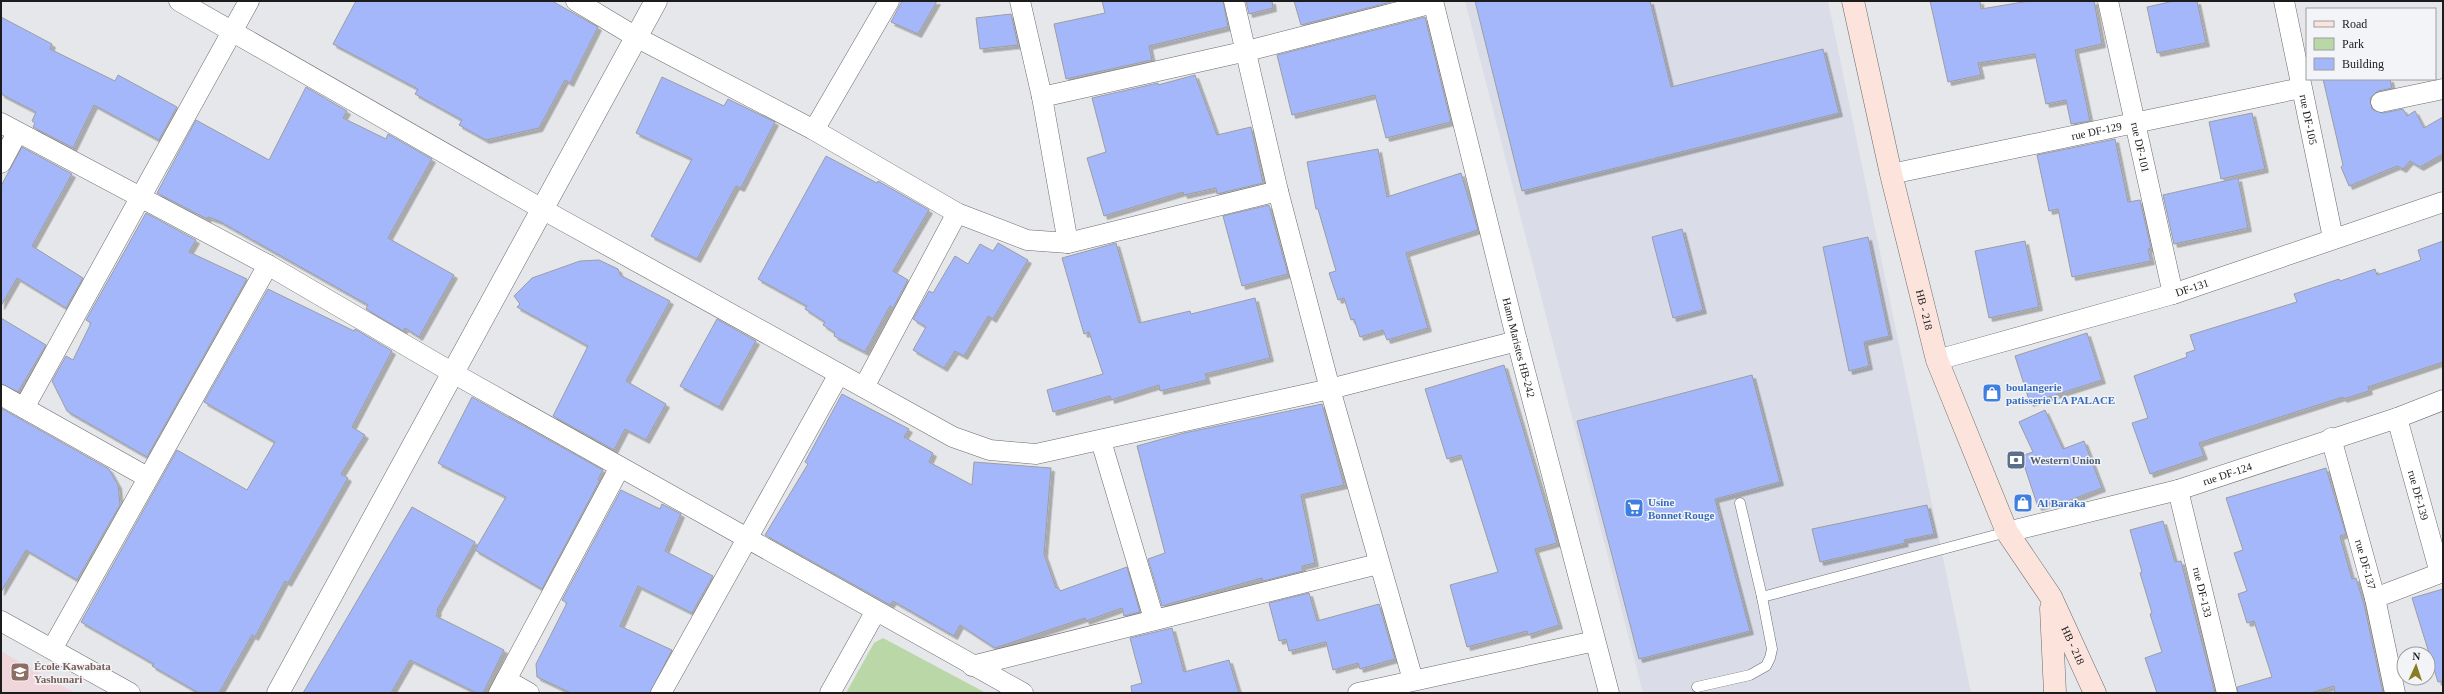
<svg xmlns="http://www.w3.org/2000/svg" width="2444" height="694" font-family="Georgia,serif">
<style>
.built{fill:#dadde8}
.education{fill:#f0d6da}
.green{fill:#b9d7a7}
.building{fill:#a4b7fb;stroke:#9c9da1;filter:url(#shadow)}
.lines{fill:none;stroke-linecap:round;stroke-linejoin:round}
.service-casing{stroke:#6a6b6e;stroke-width:11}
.minor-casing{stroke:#6a6b6e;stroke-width:21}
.tertiary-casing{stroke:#6a6b6e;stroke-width:23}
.secondary-casing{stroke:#6a6b6e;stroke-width:23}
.service{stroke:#fff;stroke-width:10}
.minor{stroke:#fff;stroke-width:20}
.tertiary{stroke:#fff;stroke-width:22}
.secondary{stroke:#fce3db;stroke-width:22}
.labels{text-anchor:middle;stroke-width:3;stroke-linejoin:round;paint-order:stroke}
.street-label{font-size:11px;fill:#1c1c1d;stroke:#f3f4f8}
.shop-label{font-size:11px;font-weight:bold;fill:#366cbe;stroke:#f3f4f8;text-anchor:start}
.service-label{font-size:11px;font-weight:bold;fill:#4e5e75;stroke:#f3f4f8;text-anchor:start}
.education-label{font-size:11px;font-weight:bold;fill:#785e54;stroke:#f3f4f8;text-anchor:start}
</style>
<defs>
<filter id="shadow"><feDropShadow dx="3.5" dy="3.5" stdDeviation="0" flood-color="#0004"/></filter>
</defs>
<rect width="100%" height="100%" fill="#e6e7ea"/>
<polygon class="built" points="1465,1 1828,1 1971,693 1643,693"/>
<polygon class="education" points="1,651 75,693 1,693"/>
<polygon class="green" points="883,638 986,693 846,693 874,643"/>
<g class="building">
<polygon points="356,1 552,1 598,27 570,83 565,80 539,128 486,140 459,125 462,120 415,94 418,89 333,44"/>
<polygon points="902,1 937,1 918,34 891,22"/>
<polygon points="1102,1 1223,1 1228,27 1149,46 1152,60 1066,79 1054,24 1105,13"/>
<polygon points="1246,1 1272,1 1273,8 1249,14"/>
<polygon points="1294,1 1395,1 1301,25"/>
<polygon points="1475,1 1650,1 1671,87 1823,49 1839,113 1522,191"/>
<polygon points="1930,1 1980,1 1981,9 2029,1 2094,1 2102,44 2075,50 2090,121 2071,124 2066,100 2046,104 2035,54 1978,63 1981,75 1948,82"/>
<polygon points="2174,1 2197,1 2206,43 2157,53 2147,7"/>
<polygon points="1011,14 1018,45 980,49 976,18"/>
<polygon points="1,17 52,44 50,49 115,81 118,75 177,107 159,140 94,105 73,148 33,127 35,123 32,121 36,112 1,94"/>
<polygon points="1425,17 1451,122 1386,138 1375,95 1292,115 1277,55"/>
<polygon points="1195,75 1217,135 1251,127 1263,183 1217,194 1216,188 1184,195 1183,192 1104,216 1087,158 1106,152 1092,98 1158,83 1158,85"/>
<polygon points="662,77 724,106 728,99 775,122 741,188 736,186 697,259 651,236 692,159 636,133"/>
<polygon points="2323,79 2390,79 2392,88 2378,91 2370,98 2372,109 2383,113 2403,109 2407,116 2415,111 2424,128 2443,117 2443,154 2420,167 2410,161 2403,169 2397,166 2349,186 2341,167 2343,165"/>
<polygon points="306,87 347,111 343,118 386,139 388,134 432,159 388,238 454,275 419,337 405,328 403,331 366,309 368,305 219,221 208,217 207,219 157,193 196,120 269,160"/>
<polygon points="2252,113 2265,169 2221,179 2209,122"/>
<polygon points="2115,139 2128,202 2140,200 2151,248 2148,249 2151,261 2072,277 2058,209 2049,211 2037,155"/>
<polygon points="22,147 72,174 32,246 83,278 66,308 17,278 1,306 1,186"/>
<polygon points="1378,149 1387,197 1461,173 1478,230 1406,253 1428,328 1387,340 1383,330 1360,337 1354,319 1351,320 1344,298 1338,300 1329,273 1336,271 1318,209 1316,209 1307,162"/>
<polygon points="826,156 877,183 878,181 929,210 893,271 908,280 893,308 890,306 865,352 834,336 835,333 823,325 825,322 805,309 807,306 758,279"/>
<polygon points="2238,178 2248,228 2174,244 2163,195"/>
<polygon points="1269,205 1288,274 1242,286 1223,216"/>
<polygon points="146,213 196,240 189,252 247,279 147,457 67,411 52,381 66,356 73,360 91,323 86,320"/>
<polygon points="1682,229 1703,310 1673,318 1652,237"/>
<polygon points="1868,237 1889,336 1864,342 1869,366 1849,371 1823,247"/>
<polygon points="2025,241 2039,307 1989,318 1975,251"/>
<polygon points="2443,241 2443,362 2368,387 2369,391 2343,399 2343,397 2199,443 2204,456 2150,474 2132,423 2148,418 2134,376 2187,357 2186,353 2195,350 2190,335 2297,302 2294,294 2339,279 2340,281 2375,269 2377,275 2421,260 2418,250"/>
<polygon points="998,243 1028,260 993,319 988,316 964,356 955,351 944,368 913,350 926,327 913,319 929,291 933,293 955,256 968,264 980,244 993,251"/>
<polygon points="1116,243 1139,323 1190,311 1191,314 1255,298 1270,358 1205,374 1207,380 1160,391 1159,385 1111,400 1110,396 1053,412 1047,390 1103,374 1089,332 1084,334 1062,258"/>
<polygon points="599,260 618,269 620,275 670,301 626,381 666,404 646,440 625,429 614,450 553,416 588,346 517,307 520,304 514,296 532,278 580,261"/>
<polygon points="268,289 354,331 355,329 392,351 352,427 365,435 341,474 348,478 288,583 285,581 255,637 252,635 219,693 199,693 152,666 154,664 81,622 177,450 247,490 275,442 204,402"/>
<polygon points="1,318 46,345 18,392 1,384"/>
<polygon points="717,319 756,341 719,407 680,386"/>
<polygon points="2087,333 2102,380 2030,403 2015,356"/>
<polygon points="1504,365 1557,543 1535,549 1559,625 1528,635 1527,631 1467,647 1450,585 1498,572 1461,455 1447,459 1425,389"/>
<polygon points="1752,375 1780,482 1715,499 1750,631 1639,659 1577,421"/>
<polygon points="842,394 909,429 904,437 933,453 929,462 972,485 974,462 1051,468 1044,554 1056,588 1058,587 1060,591 1127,567 1140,612 1124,616 1122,608 1086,621 1085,618 995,648 960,625 954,636 893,601 890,605 765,535 808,464 805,462"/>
<polygon points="472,397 603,470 598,480 600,480 542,589 475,550 506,497 438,463"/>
<polygon points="1322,404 1344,485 1301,495 1315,563 1302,566 1303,571 1263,581 1262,578 1162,606 1148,559 1165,553 1137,446 1184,433"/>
<polygon points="1,408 109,469 118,485 120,505 77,580 26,550 1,592"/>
<polygon points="2045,410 2063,449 2084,441 2102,488 2063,503 2062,500 2038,507 2021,456 2033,452 2019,422"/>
<polygon points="2326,468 2346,534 2340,536 2352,579 2356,578 2364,604 2383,693 2335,693 2334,686 2311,693 2238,693 2237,687 2272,677 2254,621 2247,623 2238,594 2247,591 2234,553 2243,550 2226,498"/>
<polygon points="621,490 660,509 662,504 681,514 665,551 713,576 692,613 638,586 620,626 672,650 650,693 571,693 537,677 536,664 567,603 562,600"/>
<polygon points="1927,505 1934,534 1904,540 1905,543 1820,562 1812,529"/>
<polygon points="412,507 475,542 437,610 438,611 436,616 504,650 483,693 477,693 410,660 391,693 303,693"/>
<polygon points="2163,521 2175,562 2181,561 2215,693 2157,693 2145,658 2162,652 2150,614 2152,613 2140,573 2142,572 2130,530"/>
<polygon points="2443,589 2443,681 2438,682 2412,598"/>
<polygon points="1309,593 1317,621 1379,604 1395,659 1360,669 1358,663 1333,670 1326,642 1289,651 1286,639 1279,641 1269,603"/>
<polygon points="1172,628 1184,672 1229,660 1239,693 1132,693 1131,686 1142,683 1130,638"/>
</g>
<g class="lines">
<defs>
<g id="service">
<polyline points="1762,597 2007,532"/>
<polyline points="1697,687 1750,675 1766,666 1770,658 1772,649 1762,597 1740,503"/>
</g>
<g id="minor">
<polyline points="179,1 542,209 953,437 990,450 1036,454 1330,389 1517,341"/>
<polyline points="576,1 636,37 814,130 957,213 1027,240 1068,243 1278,191"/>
<polyline points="1020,1 1042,97 1068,243"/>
<polyline points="1234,1 1278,191 1330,389 1413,680"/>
<path id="s1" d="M1433,1l84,340 92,352"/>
<path id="s2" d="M2108,1l65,293"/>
<path id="s3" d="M2284,1l49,237"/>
<polyline points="1042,97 1247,51 1433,3"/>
<polyline points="2381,102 2443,89"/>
<polyline points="1,123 268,265 453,373 1023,693"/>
<polyline points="814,130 889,1"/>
<polyline points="1,163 17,133"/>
<path id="s4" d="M1891,174l410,-86"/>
<path id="s5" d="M1937,360l236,-66 270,-92"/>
<polyline points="864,387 957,213"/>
<polyline points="1,395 147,477"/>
<polyline points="24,408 249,1"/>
<path id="s6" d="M2397,418l43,155"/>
<path id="s7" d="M2331,438l44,160 20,95"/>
<polyline points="1101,441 1154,619"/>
<path id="s8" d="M2178,490l49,203"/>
<path id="s9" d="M2007,532l171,-42 219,-72 46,-18"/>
<polyline points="2375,598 2443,572"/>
<polyline points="1,621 130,693"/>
<polyline points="52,649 268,265"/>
<polyline points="972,666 1378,564"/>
<polyline points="506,680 529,693"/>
<polyline points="499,693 620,467"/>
<polyline points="661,693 839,374"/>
<polyline points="830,693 876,611"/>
<polyline points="1358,693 1595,641"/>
</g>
<polyline id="tertiary" points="278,693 656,1"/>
<g id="secondary">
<path id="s10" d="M1853,1l38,173 46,186 70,172 44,65 44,96"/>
<polyline points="2051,608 2055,693"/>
</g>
</defs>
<use href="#service" class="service-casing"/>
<use href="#minor" class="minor-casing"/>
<use href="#tertiary" class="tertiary-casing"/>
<use href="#secondary" class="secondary-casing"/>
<use href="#service" class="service"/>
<use href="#minor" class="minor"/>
<use href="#tertiary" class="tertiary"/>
<use href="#secondary" class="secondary"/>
</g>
<defs>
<symbol id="shop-square" viewBox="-11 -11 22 22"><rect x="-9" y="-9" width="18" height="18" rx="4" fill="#3f7fe0" stroke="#f3f4f8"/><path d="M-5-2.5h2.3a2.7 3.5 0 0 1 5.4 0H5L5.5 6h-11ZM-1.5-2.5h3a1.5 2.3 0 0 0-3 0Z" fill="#fff"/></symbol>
<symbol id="bank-square" viewBox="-11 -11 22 22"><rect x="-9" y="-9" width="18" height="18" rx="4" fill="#5c6f8a" stroke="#f3f4f8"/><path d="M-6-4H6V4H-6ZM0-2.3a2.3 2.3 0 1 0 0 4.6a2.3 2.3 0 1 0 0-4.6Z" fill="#fff"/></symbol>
<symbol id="supermarket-square" viewBox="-11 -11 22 22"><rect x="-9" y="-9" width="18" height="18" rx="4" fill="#3f7fe0" stroke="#f3f4f8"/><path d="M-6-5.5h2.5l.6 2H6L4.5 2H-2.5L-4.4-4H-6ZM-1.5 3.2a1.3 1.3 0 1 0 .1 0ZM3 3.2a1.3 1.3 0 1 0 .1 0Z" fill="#fff"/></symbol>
<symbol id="school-square" viewBox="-11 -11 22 22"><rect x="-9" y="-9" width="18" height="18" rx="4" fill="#8d6e63" stroke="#f3f4f8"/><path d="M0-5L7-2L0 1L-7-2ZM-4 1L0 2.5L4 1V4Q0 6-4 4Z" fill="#fff"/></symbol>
</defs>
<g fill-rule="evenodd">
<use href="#shop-square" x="1981" y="382" width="22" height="22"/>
<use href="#bank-square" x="2005" y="449" width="22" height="22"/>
<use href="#shop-square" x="2012" y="492" width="22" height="22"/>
<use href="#supermarket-square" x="1623" y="497" width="22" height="22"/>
<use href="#school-square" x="9" y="661" width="22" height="22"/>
</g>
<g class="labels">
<g class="street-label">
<text dy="4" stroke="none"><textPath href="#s3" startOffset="121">rue DF-105</textPath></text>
<text dy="4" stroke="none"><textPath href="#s4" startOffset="210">rue DF-129</textPath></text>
<text dy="4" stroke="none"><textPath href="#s2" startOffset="150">rue DF-101</textPath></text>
<text dy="4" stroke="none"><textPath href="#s5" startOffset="265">DF-131</textPath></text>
<text dy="4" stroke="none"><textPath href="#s10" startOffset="317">HB - 218</textPath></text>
<text dy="4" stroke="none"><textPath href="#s1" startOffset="357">Hann Maristes HB-242</textPath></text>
<text dy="4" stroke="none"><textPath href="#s9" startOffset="228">rue DF-124</textPath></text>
<text dy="4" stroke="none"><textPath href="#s6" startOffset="80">rue DF-139</textPath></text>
<text dy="4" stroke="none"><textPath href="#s7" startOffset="131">rue DF-137</textPath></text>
<text dy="4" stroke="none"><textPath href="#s8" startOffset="105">rue DF-133</textPath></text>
<text dy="4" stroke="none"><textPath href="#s10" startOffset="686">HB - 218</textPath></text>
</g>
<g class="shop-label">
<text x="2006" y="391">boulangerie<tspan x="2006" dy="13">patisserie LA PALACE</tspan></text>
<text x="1648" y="506">Usine<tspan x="1648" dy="13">Bonnet Rouge</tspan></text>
<text x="2037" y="507">Al Baraka</text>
</g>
<g class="service-label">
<text x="2030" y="464">Western Union</text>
</g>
<g class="education-label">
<text x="34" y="670">École Kawabata<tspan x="34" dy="13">Yashunari</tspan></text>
</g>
</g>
<rect width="2444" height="694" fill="none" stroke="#1c1c1d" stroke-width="4"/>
<rect x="2306" y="8" width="130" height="72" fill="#f3f4f8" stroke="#9d9ea0"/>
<rect x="2314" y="21" width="20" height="6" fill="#fce3db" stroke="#9d9ea0"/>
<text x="2342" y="28" font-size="12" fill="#1c1c1d">Road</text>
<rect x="2314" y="38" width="20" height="12" fill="#b9d7a7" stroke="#9d9ea0"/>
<text x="2342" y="48" font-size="12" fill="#1c1c1d">Park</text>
<rect x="2314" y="58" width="20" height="12" fill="#a4b7fb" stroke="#9d9ea0"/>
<text x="2342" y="68" font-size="12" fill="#1c1c1d">Building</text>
<g transform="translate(2416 666) rotate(3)"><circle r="19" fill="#f3f4f8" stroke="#9d9ea0"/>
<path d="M0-3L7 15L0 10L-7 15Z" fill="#8a7c22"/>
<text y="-6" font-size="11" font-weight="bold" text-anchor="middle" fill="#1c1c1d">N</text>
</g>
</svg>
